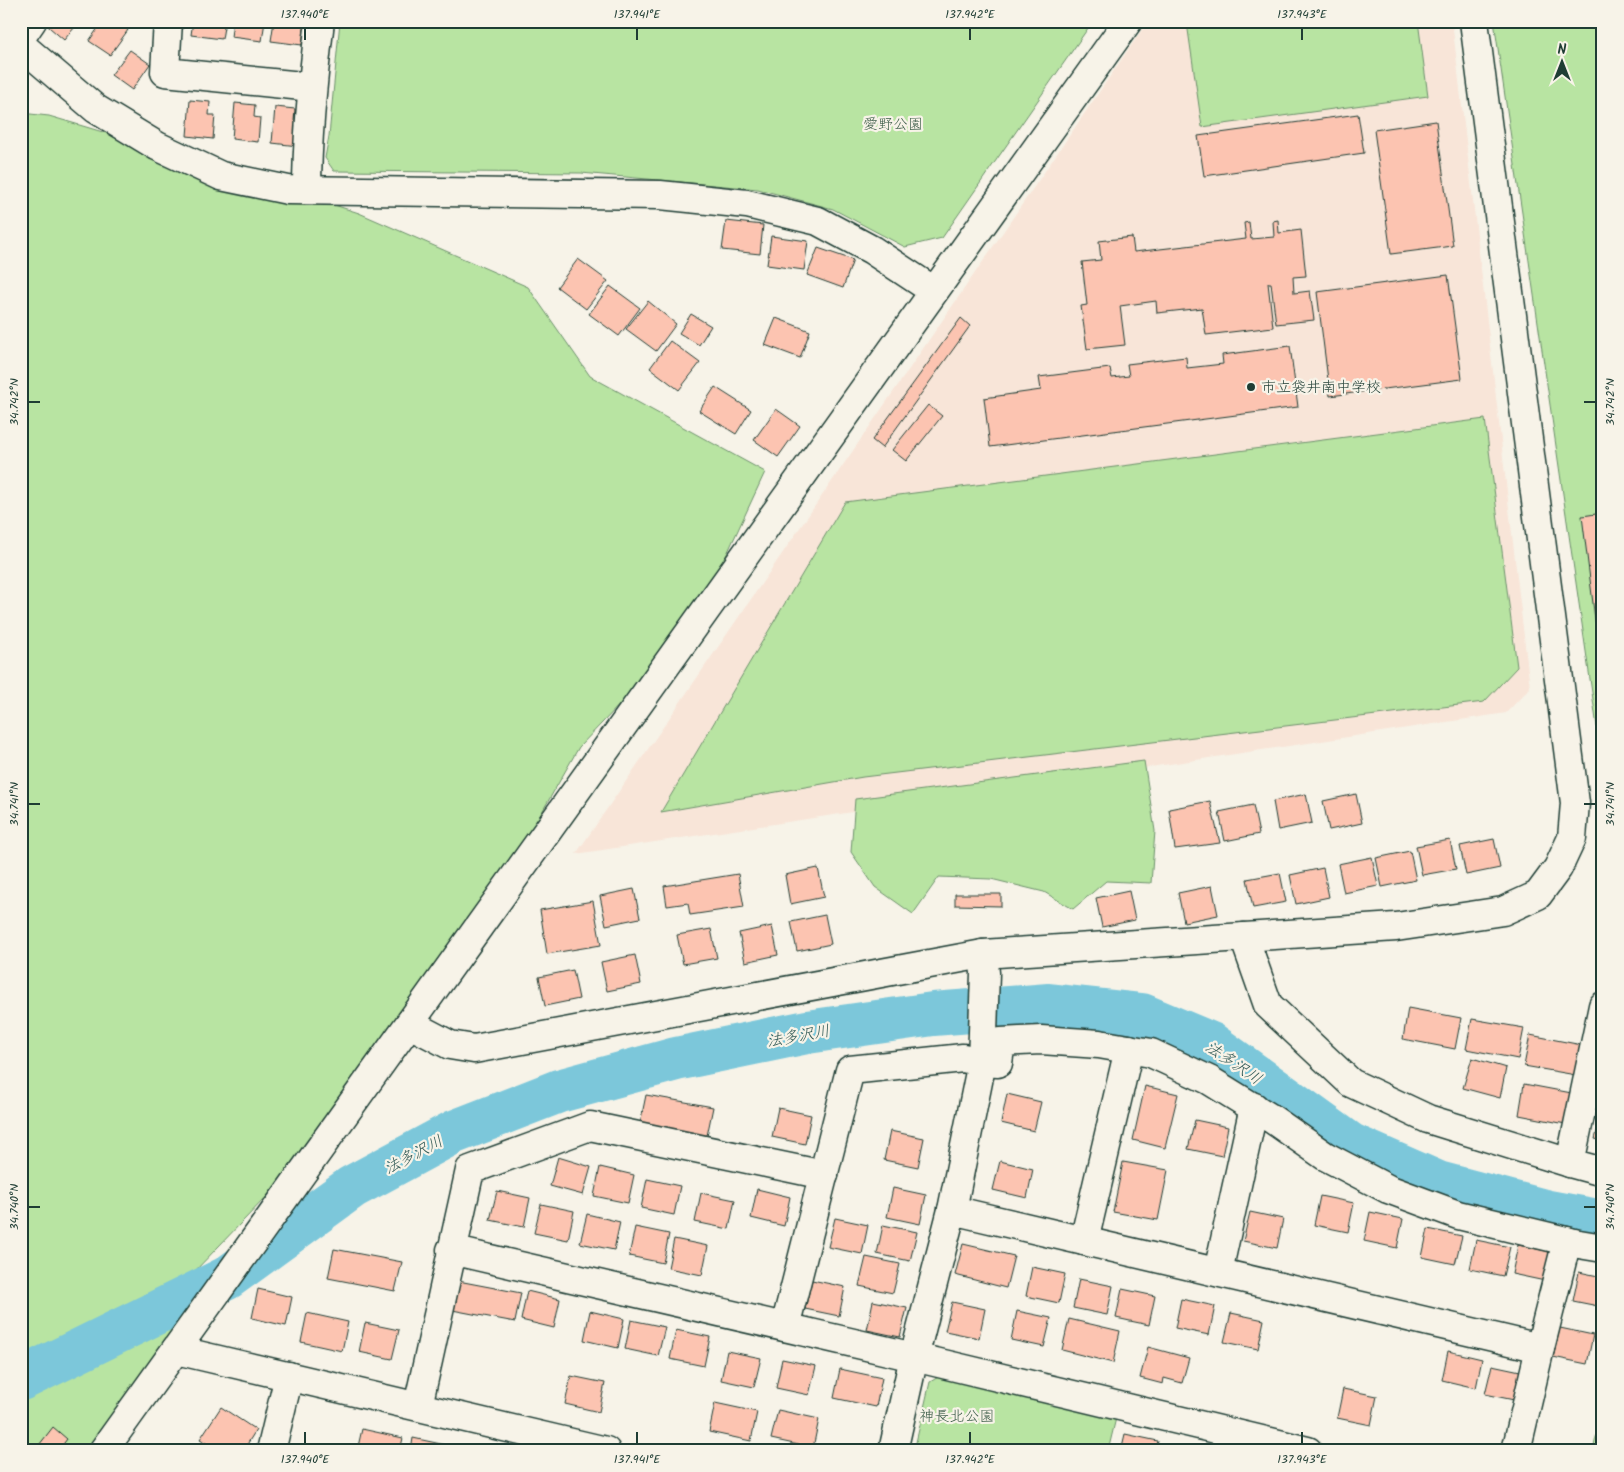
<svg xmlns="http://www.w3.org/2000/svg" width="1624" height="1472" font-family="Kalam,'Klee One',sans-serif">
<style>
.built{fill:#f8e5d8}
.green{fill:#b8e4a2;stroke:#6c906b}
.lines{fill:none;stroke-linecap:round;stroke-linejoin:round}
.river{stroke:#7bc7da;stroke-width:44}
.building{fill:#fcc4b1;stroke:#1f3d34}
.street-casing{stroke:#1f3d34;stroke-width:31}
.secondary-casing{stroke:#1f3d34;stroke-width:31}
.street{stroke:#f7f3e8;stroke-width:28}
.secondary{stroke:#f7f3e8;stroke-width:28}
.ticks{fill:none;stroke:#1f3d34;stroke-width:2}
.poi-dot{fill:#1f3d34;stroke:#f7f3e8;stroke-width:2}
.labels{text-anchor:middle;stroke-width:4.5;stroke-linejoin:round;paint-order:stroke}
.park-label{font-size:15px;fill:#3e5e4a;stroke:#f7f3e8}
.poi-label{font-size:15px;fill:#1f3d34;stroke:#f7f3e8;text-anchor:start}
.water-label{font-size:16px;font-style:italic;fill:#315955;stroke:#f7f3e8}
.neatline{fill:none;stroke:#1f3d34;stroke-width:2}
.ticks-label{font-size:12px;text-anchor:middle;fill:#1f3d34}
</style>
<rect width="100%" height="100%" fill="#f7f3e8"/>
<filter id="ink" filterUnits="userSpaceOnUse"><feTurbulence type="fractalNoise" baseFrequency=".02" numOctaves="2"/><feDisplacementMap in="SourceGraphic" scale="10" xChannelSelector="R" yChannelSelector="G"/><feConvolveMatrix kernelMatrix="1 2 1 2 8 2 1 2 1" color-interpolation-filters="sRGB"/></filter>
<g filter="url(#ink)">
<polygon class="built" points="1148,21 1452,21 1530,688 1506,713 576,854"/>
<g class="green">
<polygon points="340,21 1093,21 942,238 905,247 833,209 758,189 581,173 334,171 325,158 329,136"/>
<polygon points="1199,21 1418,21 1428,96 1202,127 1187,23"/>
<polygon points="1494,21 1603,21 1603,768"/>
<polygon points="21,113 49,116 167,151 359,213 528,287 590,376 765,472 692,629 579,747 468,942 341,1119 193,1273 184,1278 193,1309 99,1451 21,1451"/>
<polygon points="1485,419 1517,667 1484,702 863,777 661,812 845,502"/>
<polygon points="1144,761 1155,831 1151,883 1106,881 1073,909 1044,892 991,879 939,877 913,914 875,887 851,852 855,799"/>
<polygon points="940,1376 1116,1418 1108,1451 914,1451 930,1382"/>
<polygon points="1603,1405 1603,1451 1593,1451"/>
</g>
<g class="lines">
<polyline class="river" points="21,1379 227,1278 352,1187 454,1132 559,1091 676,1059 807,1032 933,1014 1049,1005 1142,1015 1211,1044 1351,1145 1438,1183 1548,1212 1603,1222"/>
</g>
<g class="building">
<polygon points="42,21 80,21 64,40"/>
<polygon points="103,21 116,21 128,30 110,55 89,41"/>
<polygon points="193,21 225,21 222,39 191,35"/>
<polygon points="233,21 265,21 262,41 231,37"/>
<polygon points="274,21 305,21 302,45 271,41"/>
<polygon points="130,50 150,64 132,90 111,75"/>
<polygon points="190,100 210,102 209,115 215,115 213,139 187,136"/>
<polygon points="235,103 255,105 254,117 260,118 258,142 232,139"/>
<polygon points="275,107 295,109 294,121 300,122 298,146 272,143"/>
<polygon points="1358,114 1364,153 1204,176 1198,136"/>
<polygon points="1436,121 1453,246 1391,254 1374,130"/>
<polygon points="1278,220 1279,233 1301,230 1306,276 1293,277 1294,293 1310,291 1314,320 1276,324 1271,283 1268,283 1273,327 1206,335 1202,308 1157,313 1156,301 1120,306 1125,345 1087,349 1081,306 1087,305 1082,262 1101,260 1099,241 1132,237 1134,252 1246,239 1244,223 1249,222 1251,239 1274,237 1273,221"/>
<polygon points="726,221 763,225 760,254 722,250"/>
<polygon points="771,236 808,241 804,270 767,265"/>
<polygon points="818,248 853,260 843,288 807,275"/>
<polygon points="578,259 608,281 586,309 557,287"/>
<polygon points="1448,275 1462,379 1330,396 1317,292"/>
<polygon points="610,286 640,308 619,336 589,314"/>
<polygon points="648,301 676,324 656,351 626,329"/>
<polygon points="691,314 711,326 699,345 679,333"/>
<polygon points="776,318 810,331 800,358 765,345"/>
<polygon points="961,318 970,326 882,448 872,440"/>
<polygon points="670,341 700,363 679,390 650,368"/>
<polygon points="1290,346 1298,407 990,447 984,398 1041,390 1039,377 1110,368 1112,378 1129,376 1127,364 1186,357 1187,368 1223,364 1222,355"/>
<polygon points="715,387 751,410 736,434 699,411"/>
<polygon points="928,405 942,416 906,461 892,450"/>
<polygon points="776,409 800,426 778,457 754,440"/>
<polygon points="1603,513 1603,651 1599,651 1582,516"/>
<polygon points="1306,794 1312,823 1278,830 1273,801"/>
<polygon points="1356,794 1362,823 1329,830 1323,801"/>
<polygon points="1210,801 1220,843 1175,849 1169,809"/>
<polygon points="1253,805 1259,834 1225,841 1219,812"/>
<polygon points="1494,839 1500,868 1466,875 1460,846"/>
<polygon points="1450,840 1456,869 1422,875 1416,846"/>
<polygon points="1410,851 1416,880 1382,887 1376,858"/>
<polygon points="1372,857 1378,886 1344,893 1338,864"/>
<polygon points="818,868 824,897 790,904 785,875"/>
<polygon points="1323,868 1329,897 1296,904 1290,875"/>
<polygon points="1280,873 1286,902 1253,908 1247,879"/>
<polygon points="738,874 744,907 690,915 688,903 667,906 664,886"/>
<polygon points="1212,886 1218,915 1184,922 1178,893"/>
<polygon points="634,889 640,918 606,925 600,896"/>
<polygon points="1129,891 1135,920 1102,927 1096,898"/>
<polygon points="955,894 1001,894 1001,906 955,905"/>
<polygon points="593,901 601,945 547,954 540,910"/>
<polygon points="825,915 831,944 797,951 791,922"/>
<polygon points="772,926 778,955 745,962 739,933"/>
<polygon points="711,929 717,958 683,964 677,935"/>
<polygon points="635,955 641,984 607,991 601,962"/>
<polygon points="573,970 579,999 545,1006 539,977"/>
<polygon points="1408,1008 1461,1018 1455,1049 1403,1039"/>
<polygon points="1472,1019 1524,1028 1518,1059 1466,1049"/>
<polygon points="1530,1035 1582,1045 1576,1075 1524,1066"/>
<polygon points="1472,1058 1506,1068 1500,1098 1463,1088"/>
<polygon points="1524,1084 1577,1094 1571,1125 1519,1115"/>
<polygon points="1145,1086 1178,1094 1165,1148 1133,1140"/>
<polygon points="1007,1094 1041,1102 1034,1131 1001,1123"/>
<polygon points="646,1095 713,1107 707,1136 640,1124"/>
<polygon points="778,1108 811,1115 805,1144 772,1137"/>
<polygon points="1603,1110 1603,1141 1595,1139"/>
<polygon points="1195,1120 1228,1127 1222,1156 1188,1149"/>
<polygon points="890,1131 924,1138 918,1167 884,1160"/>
<polygon points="558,1157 591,1167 583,1195 550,1186"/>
<polygon points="1000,1161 1033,1169 1027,1198 993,1190"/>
<polygon points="1123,1162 1168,1170 1158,1220 1113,1212"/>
<polygon points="600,1167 634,1175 628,1203 594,1196"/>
<polygon points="647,1179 680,1186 674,1215 641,1208"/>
<polygon points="893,1188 926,1195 920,1224 887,1217"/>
<polygon points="757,1189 790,1197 784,1226 751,1218"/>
<polygon points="497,1191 530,1198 524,1227 490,1220"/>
<polygon points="701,1193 735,1200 729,1229 695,1222"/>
<polygon points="1320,1196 1354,1203 1348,1232 1314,1225"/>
<polygon points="541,1204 574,1211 568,1240 534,1233"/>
<polygon points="1250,1212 1283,1219 1277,1248 1243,1241"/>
<polygon points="1370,1212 1403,1219 1397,1248 1364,1241"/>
<polygon points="587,1214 620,1222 614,1250 580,1243"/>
<polygon points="835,1218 868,1225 862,1254 828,1247"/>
<polygon points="883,1225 917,1232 910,1261 877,1254"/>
<polygon points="635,1227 669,1234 663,1263 629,1256"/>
<polygon points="1428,1229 1462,1236 1455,1264 1422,1257"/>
<polygon points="674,1239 708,1246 702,1275 668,1268"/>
<polygon points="1476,1240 1510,1247 1503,1276 1470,1269"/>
<polygon points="963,1244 1014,1256 1006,1288 955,1275"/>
<polygon points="1518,1245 1551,1252 1545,1281 1512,1274"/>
<polygon points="334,1249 402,1262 395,1291 328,1278"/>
<polygon points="866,1257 900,1264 893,1293 859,1286"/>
<polygon points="1032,1267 1065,1274 1059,1303 1026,1296"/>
<polygon points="1579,1272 1603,1277 1603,1307 1573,1301"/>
<polygon points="1079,1279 1113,1286 1107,1315 1073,1308"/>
<polygon points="453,1280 521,1293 515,1322 447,1309"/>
<polygon points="812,1280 845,1287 839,1316 805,1309"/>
<polygon points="258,1289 292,1297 286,1326 252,1318"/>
<polygon points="1122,1289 1155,1296 1149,1325 1116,1318"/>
<polygon points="527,1291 560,1299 554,1328 521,1320"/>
<polygon points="1181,1299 1215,1306 1209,1335 1175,1328"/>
<polygon points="873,1301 907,1308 900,1337 867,1330"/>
<polygon points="952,1302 985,1309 979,1338 945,1331"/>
<polygon points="590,1311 624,1319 618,1348 584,1340"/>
<polygon points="1017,1311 1051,1318 1044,1347 1011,1340"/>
<polygon points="307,1313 348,1322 342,1351 301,1342"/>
<polygon points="1231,1313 1264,1320 1258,1349 1224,1342"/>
<polygon points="1069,1319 1120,1331 1113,1363 1062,1350"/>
<polygon points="631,1320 665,1327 658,1356 625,1349"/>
<polygon points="365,1323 399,1330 392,1359 359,1352"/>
<polygon points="1560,1328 1593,1335 1587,1364 1553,1357"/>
<polygon points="676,1330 710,1337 704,1366 670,1359"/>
<polygon points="1148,1347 1189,1358 1182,1383 1164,1378 1163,1384 1140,1378"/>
<polygon points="727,1351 761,1358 754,1387 721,1380"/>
<polygon points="1448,1351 1482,1359 1476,1388 1442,1380"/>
<polygon points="782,1359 816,1366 809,1395 776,1388"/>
<polygon points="1492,1365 1525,1372 1519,1401 1485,1394"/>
<polygon points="840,1369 882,1378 876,1407 834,1398"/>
<polygon points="571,1376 605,1383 599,1412 565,1404"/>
<polygon points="1343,1389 1377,1396 1371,1425 1337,1418"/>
<polygon points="715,1403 757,1412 751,1441 709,1432"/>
<polygon points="221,1407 256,1430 243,1451 219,1451 200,1439"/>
<polygon points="778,1410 819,1419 813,1448 771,1439"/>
<polygon points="53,1427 67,1439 58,1451 38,1451 36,1449"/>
<polygon points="362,1429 403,1438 400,1451 357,1451"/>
<polygon points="1125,1434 1158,1441 1156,1451 1121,1451"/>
<polygon points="413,1438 455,1447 454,1451 411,1451"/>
</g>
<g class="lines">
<defs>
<g id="street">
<polyline points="168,21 165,72 312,87"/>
<polyline points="21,37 32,21"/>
<polyline points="21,45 96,109 157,146 221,176 288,190 660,195 747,204 818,221 872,250 934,291"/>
<path d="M307,190c0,-56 6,-113 13,-169"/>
<polyline points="1244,937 1268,1005 1351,1083 1428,1119 1570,1163 1603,1172"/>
<polyline points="410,1024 450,1045 474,1049 983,954 1396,927 1503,911 1538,895 1558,868 1572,838 1575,803 1474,21"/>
<polyline points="1570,1163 1603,1006"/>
<polyline points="952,1210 1540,1348 1516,1451"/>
<polyline points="1084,1241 1129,1049"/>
<polyline points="451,1250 914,1357 1308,1451"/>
<polyline points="1218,1272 1254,1107"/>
<polyline points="785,1327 850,1070 963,1058 982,1062 998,1063 1001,1042 1041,1040 1099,1044 1151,1053 1209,1080 1272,1119 1325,1156 1388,1189 1458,1215 1579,1244 1603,1248"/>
<polyline points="1540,1348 1567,1241"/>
<polyline points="418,1406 470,1170 590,1126 824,1175"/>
<polyline points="271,1451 289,1376"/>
<polyline points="893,1451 914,1357 952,1210 982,1062 985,973 983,954"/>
</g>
<g id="secondary">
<polyline points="176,1350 606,1451"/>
<polyline points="103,1451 1128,21"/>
</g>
</defs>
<use href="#street" class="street-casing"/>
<use href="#secondary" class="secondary-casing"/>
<use href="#street" class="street"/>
<use href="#secondary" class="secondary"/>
</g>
</g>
<path class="ticks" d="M305,28v12M637,28v12M970,28v12M1302,28v12M28,402h12M1584,402h12M28,804h12M1584,804h12M28,1207h12M1584,1207h12M305,1432v12M637,1432v12M970,1432v12M1302,1432v12"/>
<circle class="poi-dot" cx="1251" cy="387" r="5"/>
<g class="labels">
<g class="park-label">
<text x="893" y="129">愛野公園</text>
<text x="957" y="1421">神長北公園</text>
</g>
<g class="poi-label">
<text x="1261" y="392">市立袋井南中学校</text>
</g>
<g class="water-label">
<text transform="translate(798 1035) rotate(-10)" y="6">法多沢川</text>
<text transform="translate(1234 1062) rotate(34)" y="6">法多沢川</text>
<text transform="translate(413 1154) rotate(-28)" y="6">法多沢川</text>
</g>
</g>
<rect width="1624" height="1472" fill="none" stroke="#f7f3e8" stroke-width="55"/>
<g transform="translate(1562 62)" stroke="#f7f3e8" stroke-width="4" paint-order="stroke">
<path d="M0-4L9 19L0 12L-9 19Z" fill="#1f3d34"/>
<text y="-8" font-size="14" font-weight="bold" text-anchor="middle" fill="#1f3d34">N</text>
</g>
<rect x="28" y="28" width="1568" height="1416" class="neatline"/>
<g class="ticks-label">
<text x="305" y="18">137.940°E</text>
<text x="637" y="18">137.941°E</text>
<text x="970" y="18">137.942°E</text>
<text x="1302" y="18">137.943°E</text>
<text transform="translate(14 402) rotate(-90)" y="4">34.742°N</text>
<text transform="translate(1610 402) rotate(-90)" y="4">34.742°N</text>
<text transform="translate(14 804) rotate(-90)" y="4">34.741°N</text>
<text transform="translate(1610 804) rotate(-90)" y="4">34.741°N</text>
<text transform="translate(14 1207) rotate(-90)" y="4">34.740°N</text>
<text transform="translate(1610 1207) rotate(-90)" y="4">34.740°N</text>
<text x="305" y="1463">137.940°E</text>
<text x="637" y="1463">137.941°E</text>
<text x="970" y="1463">137.942°E</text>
<text x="1302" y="1463">137.943°E</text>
</g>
</svg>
